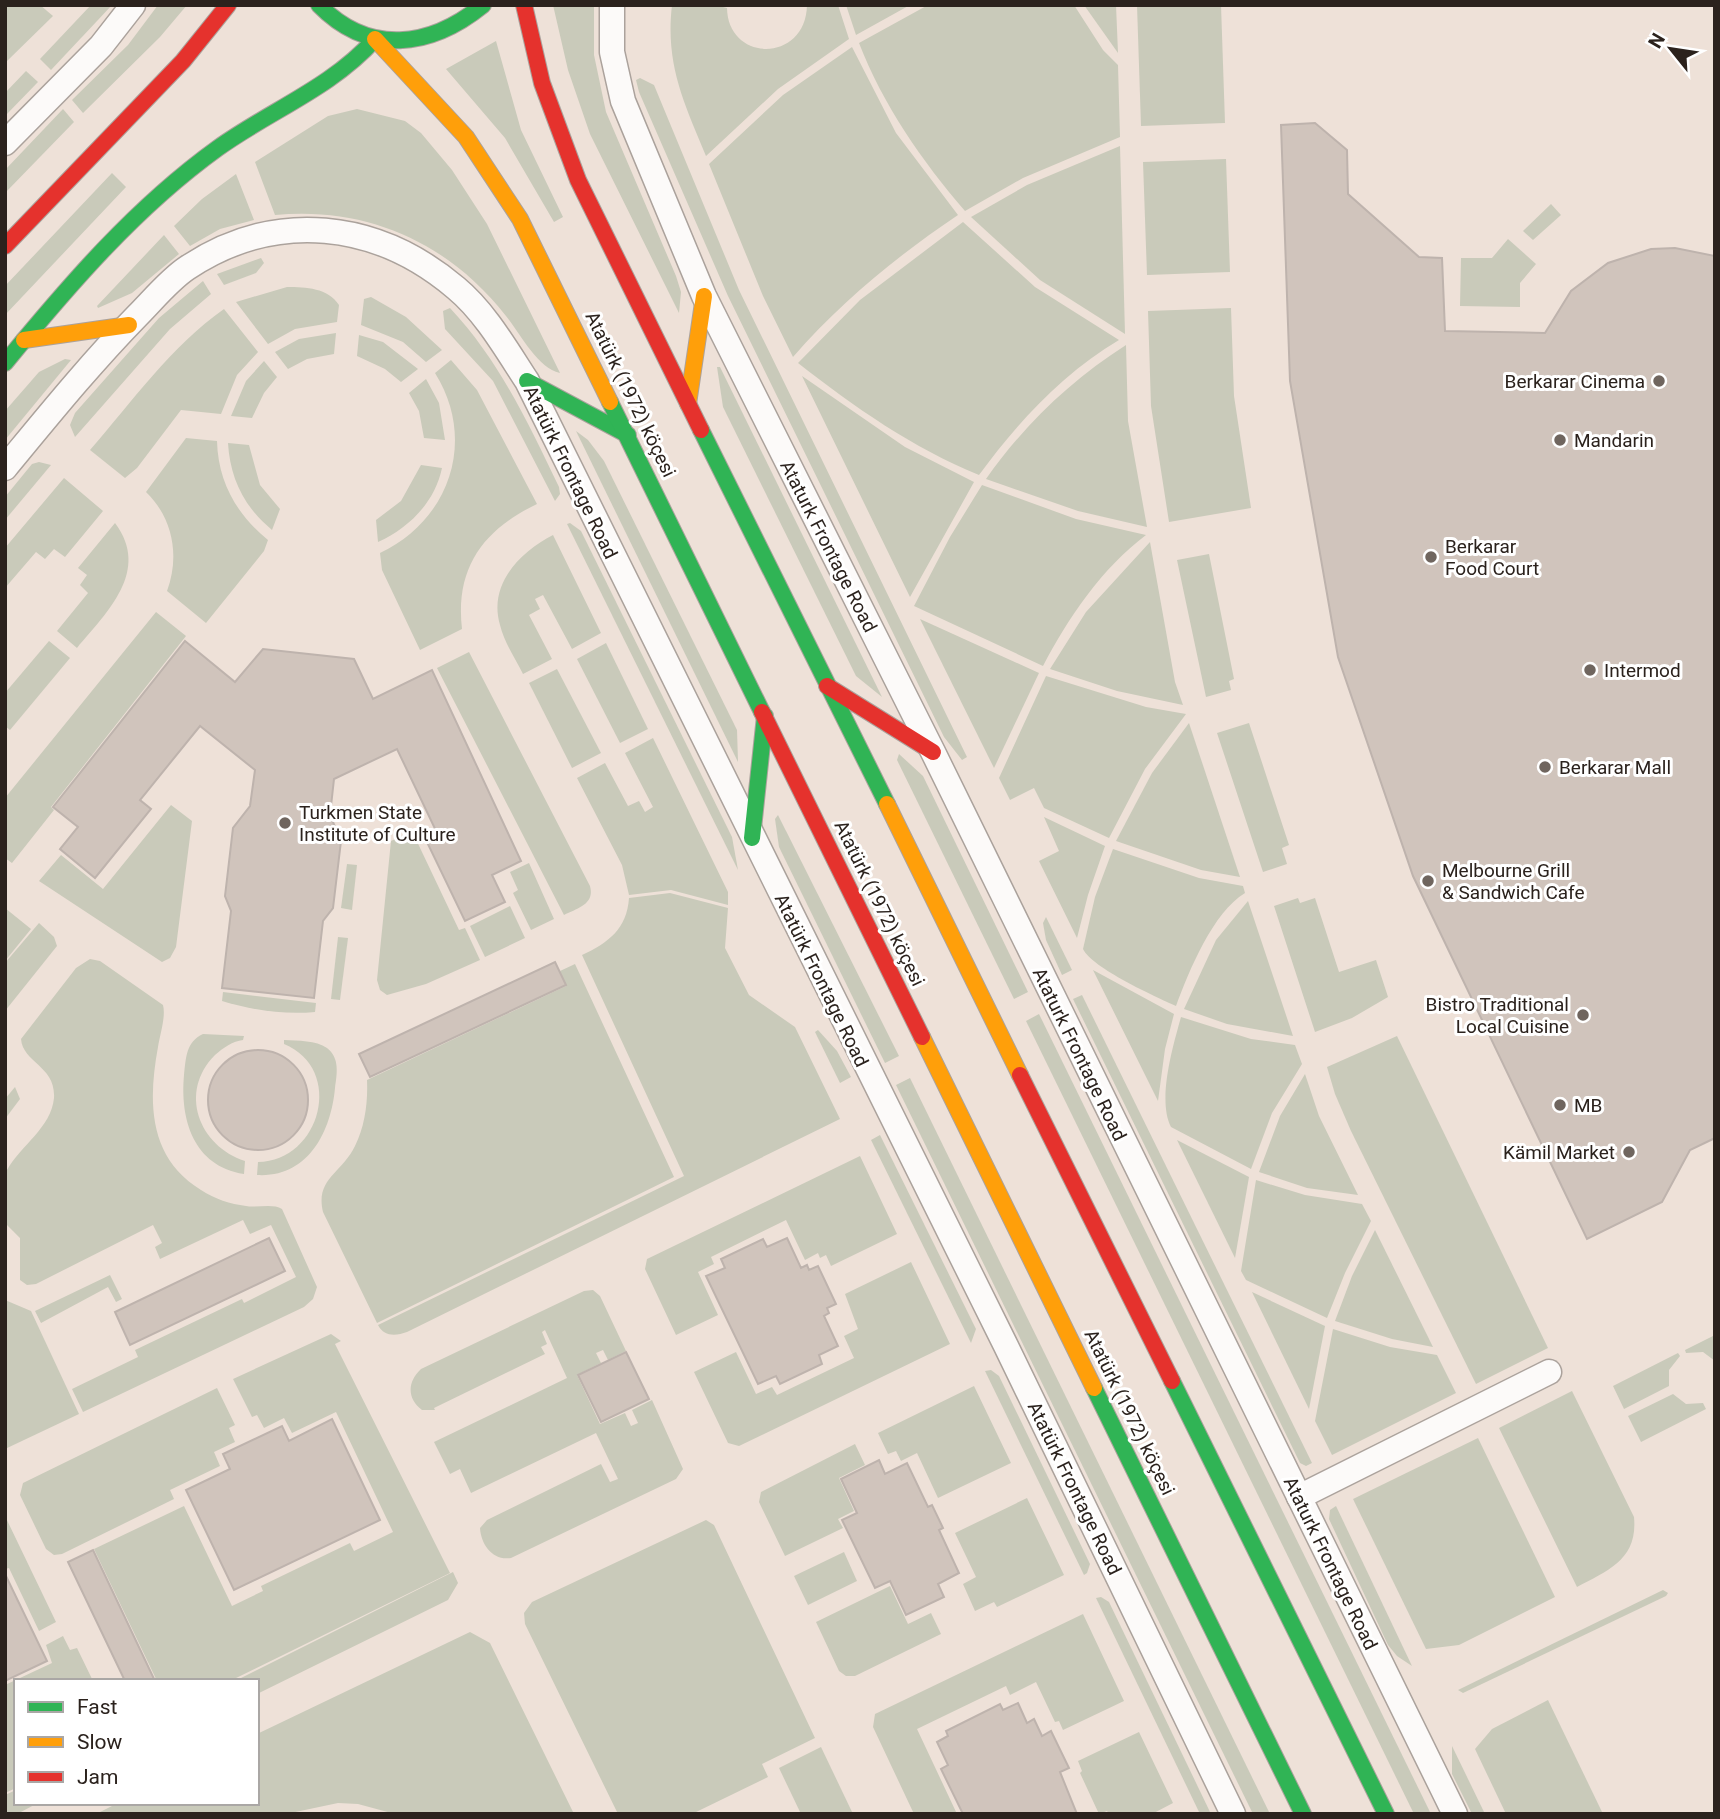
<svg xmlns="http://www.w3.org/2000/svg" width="1720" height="1819" font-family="Roboto,sans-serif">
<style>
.green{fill:#c9caba}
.building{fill:#d0c4bc;stroke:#beb3ad;stroke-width:2}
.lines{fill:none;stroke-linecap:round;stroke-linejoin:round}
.street-casing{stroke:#aba29c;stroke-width:27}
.fast-casing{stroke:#aba29c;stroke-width:18}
.slow-casing{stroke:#aba29c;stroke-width:18}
.jam-casing{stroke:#aba29c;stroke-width:18}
.street{stroke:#fcfaf9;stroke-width:24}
.fast{stroke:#30b455;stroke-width:16}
.slow{stroke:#ff9f0a;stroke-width:16}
.jam{stroke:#e5322d;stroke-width:16}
.poi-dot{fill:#6f655e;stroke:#fff;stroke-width:2.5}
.labels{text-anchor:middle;stroke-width:6;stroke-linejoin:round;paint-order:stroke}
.poi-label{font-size:19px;fill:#2b221d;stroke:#fff;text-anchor:start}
.street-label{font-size:19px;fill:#2b221d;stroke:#fff}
</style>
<rect width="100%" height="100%" fill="#eee1d8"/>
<g class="green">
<polygon points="5,5 40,5 53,16 5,63"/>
<polygon points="91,5 112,5 51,70 40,59"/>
<polygon points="158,5 187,5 160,37 83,113 72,100 128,45"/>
<polygon points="553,5 594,5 594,55 606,112 676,276 681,292 679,313 590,134 568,70"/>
<path d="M672,5h43l12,3c1,55 79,55 80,-3h31l11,34 -71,50 -72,67c-22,-53 -41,-92 -34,-151z"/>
<polygon points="846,5 910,5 856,35"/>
<path d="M928,5h146l29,45 15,15 2,72 -97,41 -58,33c-43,-50 -82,-106 -106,-168z"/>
<polygon points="1084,5 1116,5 1118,53"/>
<polygon points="1137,5 1221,5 1225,123 1141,126"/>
<polygon points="496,41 521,130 563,217 554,222 505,138 446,69"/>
<path d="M852,47l44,86 62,82c-61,41 -117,87 -165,142l-30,-61 -54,-132 74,-69z"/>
<polygon points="26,71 38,82 5,116 5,93"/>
<polygon points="640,78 654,85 739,290 967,757 962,760 944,737 728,296 639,92 636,80"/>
<polygon points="63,109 74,122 5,193 5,170"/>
<path d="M357,109l48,12 16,12 31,37 35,54 73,149c-23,-5 -40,-40 -54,-57 -57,-73 -139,-110 -231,-101l-20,-53 73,-46z"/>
<polygon points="1120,146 1125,334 1040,280 971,217 1027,185"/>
<polygon points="1226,159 1230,272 1147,275 1143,162"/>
<polygon points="112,173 126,187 5,315 5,286"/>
<polygon points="236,174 254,220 220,229 190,246 174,226 202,199"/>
<polygon points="1551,204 1561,215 1533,240 1523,231"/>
<path d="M963,222l72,65 84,53c-56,33 -102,83 -140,135 -66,-27 -125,-68 -181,-112l62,-63z"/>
<polygon points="164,235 179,254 132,293 98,308 97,306"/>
<polygon points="1508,239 1536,264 1520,283 1520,307 1460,306 1461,258 1492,258"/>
<polygon points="261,258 264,263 256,273 224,285 217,274"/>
<polygon points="203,281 211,294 170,329 75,437 70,425 75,413 159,318"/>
<path d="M287,287c19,0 41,1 52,18l-2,17 -42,7 -27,15 -32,-42z"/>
<polygon points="371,297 406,317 442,350 426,362 403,342 361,325 364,299"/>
<path d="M450,308c49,52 78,115 109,179l1,7 -5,7 -62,-120 -48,-52 -2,-18z"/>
<polygon points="1231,308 1234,396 1251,508 1169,522 1151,406 1148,311"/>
<path d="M224,309l34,43 -21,23 -16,39 -40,-4 -44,58 -12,10 -35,-28c42,-48 81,-104 134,-141z"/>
<polygon points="336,333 334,354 307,359 288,369 275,352 299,339"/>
<polygon points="359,335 383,342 418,369 401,382 385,369 357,356"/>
<path d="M1126,345l2,76 19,106 -69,-16 -92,-32c38,-54 85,-99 140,-134z"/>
<polygon points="65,359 71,360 5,440 5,411 39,372"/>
<path d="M451,360l26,30 60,114c-54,26 -82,64 -75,125l-42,21 -38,-80 -2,-17c70,-33 97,-113 55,-180z"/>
<polygon points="264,361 277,377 264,393 252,418 231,416 246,381"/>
<polygon points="717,367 720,367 882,697 856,676 723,407"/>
<polygon points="802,376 905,447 974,482 910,597"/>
<polygon points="426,379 439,403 445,440 424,438 419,411 409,393"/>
<polygon points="576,431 588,440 604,461 737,730 738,762"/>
<path d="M186,438l31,3c1,41 20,74 51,99l-4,11 -58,72 -39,-32c13,-35 6,-73 -21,-99z"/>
<path d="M228,443l21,2 11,40 20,24 -8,21c-28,-23 -42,-52 -44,-87z"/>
<polygon points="39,462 51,465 5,520 5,497 32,464"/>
<path d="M421,465l21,3c-7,34 -33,60 -64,74l-2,-22 25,-19z"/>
<polygon points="64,478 103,511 65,557 54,549 45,559 36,552 5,588 5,548"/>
<path d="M982,485l94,34 70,16c-44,33 -78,83 -103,131l-129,-60 36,-69z"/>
<path d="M115,523c36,48 -8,89 -38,125l-20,-17 31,-38 -8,-8 7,-10 -9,-7z"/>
<polygon points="570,523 581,531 732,837 738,870 567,524"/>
<path d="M553,535l48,98 -29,16 -29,-54 -8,4 5,10 -11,6 23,44 -29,15c-8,-16 -19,-32 -23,-49 -12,-41 20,-73 53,-90z"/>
<polygon points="1150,542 1175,682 1183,705 1117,691 1050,669 1086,612"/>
<polygon points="1209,554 1234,679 1229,681 1231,690 1206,697 1177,560"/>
<polygon points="156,612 186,636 51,807 54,810 12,863 5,858 5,798"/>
<polygon points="920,619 1039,673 994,768"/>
<polygon points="49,641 70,658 10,730 5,726 5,693"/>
<polygon points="606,643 648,729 620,743 577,659"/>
<path d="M469,652l121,234c5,18 -12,22 -26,29l-127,-247z"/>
<polygon points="557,669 601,753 572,768 529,683"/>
<polygon points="1046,676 1146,707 1186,714 1145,769 1109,838 1044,808 1034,788 1010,800 999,778"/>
<polygon points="1189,723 1240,877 1201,870 1116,841 1152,773"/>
<polygon points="1249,723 1289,845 1282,848 1287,864 1263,872 1217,733"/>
<polygon points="653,738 728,892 728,905 671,890 629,895 622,865 577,778 605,763 628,806 639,801 645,812 653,807 625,753"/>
<polygon points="899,754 923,776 1028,992 1014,999 897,760"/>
<polygon points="171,805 192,821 176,947 170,958 162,962 39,881 61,855 103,889"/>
<polygon points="778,815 899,1056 885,1063 779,847 775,819"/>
<polygon points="1044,817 1105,846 1088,895 1077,938 1039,861 1059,851"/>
<polygon points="412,831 459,930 465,928 480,960 426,984 387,995 380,990 377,980 391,841"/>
<path d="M1113,849l86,29 44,8 2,7c-32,19 -56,78 -69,113 -20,-9 -84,-38 -93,-57l12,-52z"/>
<polygon points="529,863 554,919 531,930 513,893 518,890 510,872"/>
<polygon points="347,864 357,865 352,910 341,908"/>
<path d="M670,893l58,15 -3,40 24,47 46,32 45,92 -433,213c-11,4 -23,5 -29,-7l306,-149 -102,-221c26,-12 45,-26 47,-57z"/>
<polygon points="1298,898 1300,903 1315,898 1339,972 1376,960 1388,997 1352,1018 1315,1032 1274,906"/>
<polygon points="1248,901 1293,1036 1227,1024 1184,1009 1216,940"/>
<polygon points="510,906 525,938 485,957 470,926"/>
<polygon points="5,908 31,929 5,961"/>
<polygon points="1046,917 1072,970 1062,975 1046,940 1043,923"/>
<polygon points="39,923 54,937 57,946 5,1011 5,963"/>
<polygon points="338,937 348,938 340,1000 331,999"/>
<path d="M90,959l10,2 63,44c3,12 -3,29 -5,42 -10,54 -10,111 43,143 14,9 29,14 45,16 11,2 27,-3 36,3l35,78 -4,12 -9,8 -221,105 -11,-23 66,-32 -3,-7 107,-51 2,4 52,-26 -25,-52 -21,9 -7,-14 -83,39 -5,-12 7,-4 -9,-18 -117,59 -9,1 -7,-5v-42l-15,-15c0,-14 -5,-42 2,-53 14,-25 44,-42 47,-72 2,-32 -31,-35 -33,-59l55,-71z"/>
<path d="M575,964l99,213 -297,146 -54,-111c-8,-33 19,-39 32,-66 10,-20 13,-44 12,-66l199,-94 -6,-15z"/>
<polygon points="1093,970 1174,1014 1165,1049 1158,1101"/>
<path d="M223,992l93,11 -1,9c-31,3 -63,-2 -93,-11z"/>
<polygon points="1082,995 1312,1463 1306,1466 1300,1463 1073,999"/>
<polygon points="1039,1014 1431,1814 1414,1814 1026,1021"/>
<path d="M1181,1017l70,22 44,6 7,19 -30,49 -21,56 -80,-42c-14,-27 2,-81 10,-110z"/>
<polygon points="818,1030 837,1051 851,1077 840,1083 815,1032"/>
<path d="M203,1034l41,2 -1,4c-10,1 -20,8 -28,15 -37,37 -16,91 30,106l-1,13c-51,-8 -64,-55 -60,-99 2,-18 2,-33 19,-41z"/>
<polygon points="1397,1036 1548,1348 1476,1384 1351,1131 1335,1094 1327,1067"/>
<path d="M284,1040c14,1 32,0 43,8 13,10 10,26 8,40 -4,44 -27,90 -78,87l1,-13c63,-1 87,-93 26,-118z"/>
<polygon points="1305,1074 1319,1116 1358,1195 1307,1188 1259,1172 1280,1116"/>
<polygon points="910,1078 1270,1814 1253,1814 896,1085"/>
<polygon points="15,1087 20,1099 5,1119 5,1099"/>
<polygon points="880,1135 976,1329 971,1343 871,1140"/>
<polygon points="1177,1140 1249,1177 1235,1258"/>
<polygon points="860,1156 897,1234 831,1266 826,1255 820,1258 818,1253 805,1260 786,1220 711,1257 714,1264 698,1272 718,1315 676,1335 645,1269 647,1259"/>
<polygon points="1256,1180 1305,1195 1362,1204 1371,1221 1345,1273 1327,1318 1246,1280 1241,1271"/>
<polygon points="1375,1230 1433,1347 1392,1339 1335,1321 1352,1276"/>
<polygon points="911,1262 950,1344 739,1446 728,1443 694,1372 736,1352 756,1394 772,1387 777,1395 854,1358 844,1336 858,1329 845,1294"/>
<polygon points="110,1275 122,1299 116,1302 108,1287 41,1323 35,1311"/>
<path d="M593,1290l7,6 26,55 -18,9 -5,-10 -7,3 5,10 -24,12 23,49 25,-11 6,13 7,-3 -6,-13 20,-10 31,69 -7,10 -165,79c-18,3 -30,-13 -31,-30l7,-8 114,-56 9,18 8,-3 -22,-46 -125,60 -11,-24 -10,5 -16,-32 133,-64 -22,-48 -3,2 5,12 -6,3 4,7 -111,54 1,2h-13c-15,-11 -15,-28 -1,-41l163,-78z"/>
<polygon points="1252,1292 1325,1326 1309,1409"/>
<polygon points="5,1300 31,1311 79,1414 5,1449"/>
<polygon points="1333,1329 1390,1347 1437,1355 1456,1393 1332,1455 1315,1421"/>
<polygon points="331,1334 341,1341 335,1344 450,1573 230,1681 157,1681 94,1549 184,1506 232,1606 263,1591 261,1586 350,1543 354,1551 393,1532 336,1412 292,1433 284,1418 264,1428 257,1415 252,1417 233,1379"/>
<polygon points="1715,1335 1715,1361 1703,1352 1686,1353 1685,1350"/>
<polygon points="1678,1353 1680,1356 1669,1370 1669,1386 1624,1409 1613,1386"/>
<polygon points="991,1370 999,1376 1090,1564 1087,1573 1084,1575 985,1371"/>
<polygon points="974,1386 1011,1463 938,1498 917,1453 901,1461 896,1451 888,1454 878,1433"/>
<polygon points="217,1388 235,1425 229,1428 235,1442 214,1452 220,1466 170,1490 174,1499 62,1554 54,1555 46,1549 20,1495 23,1483"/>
<path d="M1572,1391l62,126c4,42 -25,53 -57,70l-78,-159z"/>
<polygon points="1673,1394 1686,1404 1703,1403 1706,1409 1641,1442 1628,1416"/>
<polygon points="1478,1438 1555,1597 1459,1645 1426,1649 1353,1499"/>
<polygon points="855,1444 865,1465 839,1478 854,1511 838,1519 843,1528 785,1556 759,1502 761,1492"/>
<polygon points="1027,1498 1064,1575 997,1607 994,1602 975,1611 963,1584 976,1577 955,1533"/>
<polygon points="1336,1506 1412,1666 1397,1656 1388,1645 1329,1519 1330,1510"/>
<polygon points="5,1516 56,1622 39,1631 9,1568 5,1569"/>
<polygon points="706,1520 714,1525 815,1738 762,1764 768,1777 692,1814 618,1814 525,1624 524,1613 532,1602"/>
<polygon points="844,1552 857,1581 808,1605 794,1576"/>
<polygon points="453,1572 458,1583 448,1600 257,1694 257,1681 235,1681"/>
<polygon points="890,1586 908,1624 931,1613 941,1634 855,1676 846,1676 839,1671 816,1622"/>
<polygon points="1663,1590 1668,1593 1666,1596 1463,1693 1458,1690"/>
<polygon points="1101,1597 1109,1602 1211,1814 1200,1814 1096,1598"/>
<polygon points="1083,1614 1124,1701 1063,1730 1059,1721 1055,1722 1036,1682 1010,1695 1006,1686 917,1729 957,1814 914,1814 873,1727 875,1714"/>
<polygon points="470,1632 490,1643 574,1814 395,1814 358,1804 338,1803 286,1814 96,1814 118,1803 257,1803 257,1734"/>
<polygon points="63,1636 70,1650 77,1648 93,1681 16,1681 16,1788 5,1793 5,1685 52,1663 46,1645"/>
<polygon points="1548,1700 1603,1814 1506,1814 1475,1749 1492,1729"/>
<polygon points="1139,1732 1173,1803 1152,1814 1109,1814 1107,1811 1099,1814 1080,1773 1082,1771 1078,1761"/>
<polygon points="1452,1746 1485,1814 1472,1814 1452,1774"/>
<polygon points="821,1747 853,1814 801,1814 779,1768"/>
<polygon points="16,1790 16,1803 38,1803 17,1814 5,1814 5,1795"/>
</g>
<g class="building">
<polygon points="1315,123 1347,150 1348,194 1419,257 1442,258 1445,331 1545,333 1571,291 1608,263 1651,249 1675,248 1715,256 1715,1138 1690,1150 1662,1202 1587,1239 1413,876 1338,657 1290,381 1281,125"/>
<polygon points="185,641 235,682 263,649 354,659 373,699 432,670 521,861 492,875 505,902 465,921 426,840 438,835 397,749 334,779 330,815 341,841 333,908 323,921 314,998 222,988 231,911 225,896 233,828 250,806 255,770 200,726 140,800 151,809 95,878 60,849 78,827 53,807"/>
<polygon points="555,962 566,985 370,1077 359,1054"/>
<circle cx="258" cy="1100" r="50"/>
<polygon points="269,1238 285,1271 130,1345 115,1312"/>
<polygon points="787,1238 801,1268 807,1265 809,1270 818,1266 836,1304 827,1308 829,1313 824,1316 838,1346 819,1355 822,1364 780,1384 776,1376 758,1384 706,1276 725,1268 721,1259 763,1239 767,1247"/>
<polygon points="626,1352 649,1399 601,1422 578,1375"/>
<polygon points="332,1419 380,1520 234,1590 186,1490 230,1469 223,1454 282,1426 289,1441"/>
<polygon points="879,1460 885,1474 907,1463 928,1507 932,1505 943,1528 939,1530 959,1573 938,1584 944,1597 906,1615 890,1581 875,1588 842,1520 857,1513 841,1479"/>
<polygon points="93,1550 155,1681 125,1681 68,1562"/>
<polygon points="5,1574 47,1661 5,1681"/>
<polygon points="1018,1703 1027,1723 1034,1719 1042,1736 1051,1731 1069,1768 1060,1772 1077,1814 963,1814 941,1769 948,1765 937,1742 948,1736 946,1731 1000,1704 1003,1710"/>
</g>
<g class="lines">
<defs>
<g id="street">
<polyline points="612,5 612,52 623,101 704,296 933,752 1455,1814"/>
<polyline points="5,143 101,46 133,5"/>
<path d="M5,468c43,-52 85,-104 132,-152 16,-16 32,-36 50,-48 89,-59 190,-47 269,20 29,24 50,61 71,93l479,965 227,468"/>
<polyline points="1299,1497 1549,1372"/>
</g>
<g id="fast">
<path d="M319,5c50,51 111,43 164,0"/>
<path d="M5,363c64,-78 131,-156 213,-215 53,-38 113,-60 157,-109"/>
<polyline points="527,381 628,435"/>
<polyline points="610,402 762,712"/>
<polyline points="701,430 887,804"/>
<polyline points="752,838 765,716"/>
<polyline points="1172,1381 1386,1814"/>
<polyline points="1094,1388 1303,1814"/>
</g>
<g id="slow">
<polyline points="375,39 466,137 520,219 610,402"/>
<polyline points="24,340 129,325"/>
<polyline points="688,404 704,296"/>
<polyline points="887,804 1020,1075"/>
<polyline points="922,1037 1094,1388"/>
</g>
<g id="jam">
<polyline points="524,5 542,83 578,180 701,430"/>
<polyline points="5,246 183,61 228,5"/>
<polyline points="827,686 933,752"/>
<polyline points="762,712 922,1037"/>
<polyline points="1020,1075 1172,1381"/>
</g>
</defs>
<use href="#street" class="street-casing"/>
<use href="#fast" class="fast-casing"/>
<use href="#slow" class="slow-casing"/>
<use href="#jam" class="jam-casing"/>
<use href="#street" class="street"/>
<use href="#fast" class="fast"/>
<use href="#slow" class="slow"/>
<use href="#jam" class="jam"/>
</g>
<g class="poi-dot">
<circle cx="1659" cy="381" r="7"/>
<circle cx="1560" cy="440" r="7"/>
<circle cx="1431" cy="557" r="7"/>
<circle cx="1590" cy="670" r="7"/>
<circle cx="1545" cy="767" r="7"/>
<circle cx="285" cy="823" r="7"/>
<circle cx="1428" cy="881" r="7"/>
<circle cx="1583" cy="1015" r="7"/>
<circle cx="1560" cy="1105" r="7"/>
<circle cx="1629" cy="1152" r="7"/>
</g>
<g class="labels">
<g class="poi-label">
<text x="1645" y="388" text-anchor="end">Berkarar Cinema</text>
<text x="1574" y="447">Mandarin</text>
<text x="1445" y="553">Berkarar<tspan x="1445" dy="22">Food Court</tspan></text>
<text x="1604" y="677">Intermod</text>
<text x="1559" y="774">Berkarar Mall</text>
<text x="299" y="819">Turkmen State<tspan x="299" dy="22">Institute of Culture</tspan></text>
<text x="1442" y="877">Melbourne Grill<tspan x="1442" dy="22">&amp; Sandwich Cafe</tspan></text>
<text x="1569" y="1011" text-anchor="end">Bistro Traditional<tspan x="1569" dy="22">Local Cuisine</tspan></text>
<text x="1574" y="1112">MB</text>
<text x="1615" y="1159" text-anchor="end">Kämil Market</text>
</g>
<g class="street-label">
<text transform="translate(631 394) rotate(64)" y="7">Atatürk (1972) köçesi</text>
<text transform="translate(571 472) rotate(64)" y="7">Atatürk Frontage Road</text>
<text transform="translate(829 546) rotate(63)" y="7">Ataturk Frontage Road</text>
<text transform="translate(880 903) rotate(64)" y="7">Atatürk (1972) köçesi</text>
<text transform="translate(822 980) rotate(64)" y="7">Atatürk Frontage Road</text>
<text transform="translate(1080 1054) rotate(64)" y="7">Ataturk Frontage Road</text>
<text transform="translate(1130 1412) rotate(64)" y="7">Atatürk (1972) köçesi</text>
<text transform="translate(1075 1488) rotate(64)" y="7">Atatürk Frontage Road</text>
<text transform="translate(1331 1563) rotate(64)" y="7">Ataturk Frontage Road</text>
</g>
</g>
<rect width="1720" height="1819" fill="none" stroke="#2b221d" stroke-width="14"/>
<rect x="14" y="1679" width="245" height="126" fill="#ffffff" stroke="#aaa7a5" stroke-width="2"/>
<rect x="28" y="1702" width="35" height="10" fill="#30b455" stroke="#aaa7a5" stroke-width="2"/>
<text x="77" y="1714" font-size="21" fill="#2b221d">Fast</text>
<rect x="28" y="1737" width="35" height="10" fill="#ff9f0a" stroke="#aaa7a5" stroke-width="2"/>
<text x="77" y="1749" font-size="21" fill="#2b221d">Slow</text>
<rect x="28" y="1772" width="35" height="10" fill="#e5322d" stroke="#aaa7a5" stroke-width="2"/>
<text x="77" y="1784" font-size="21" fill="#2b221d">Jam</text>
<g transform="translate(1671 49) rotate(300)" stroke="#ffffff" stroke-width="5" paint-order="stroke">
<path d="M0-5L12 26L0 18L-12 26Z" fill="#2b221d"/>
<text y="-10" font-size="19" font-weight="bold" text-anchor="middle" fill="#2b221d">N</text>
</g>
</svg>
